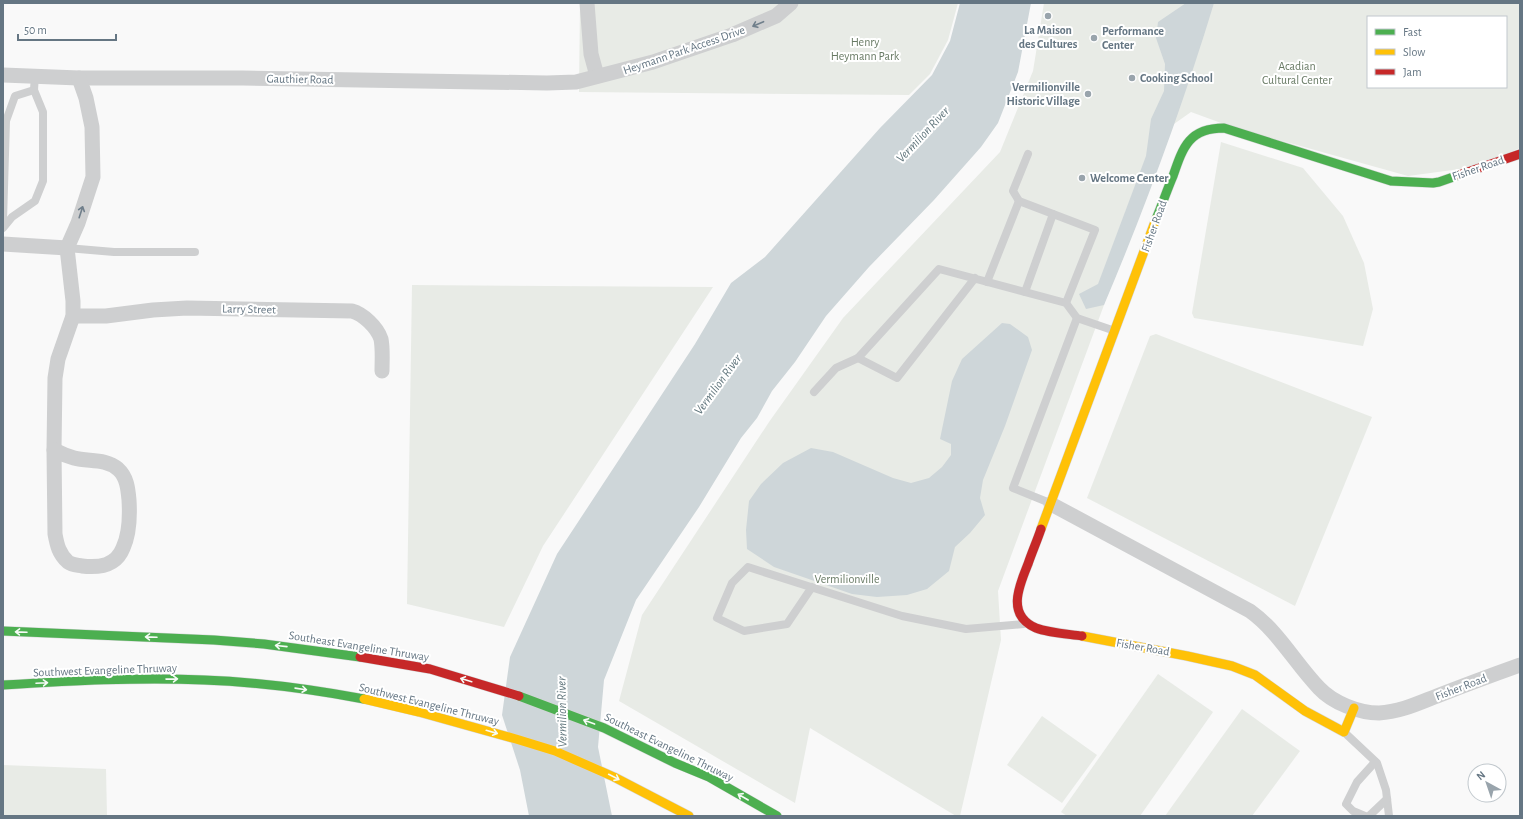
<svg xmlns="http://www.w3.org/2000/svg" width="1523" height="819" font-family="'Alegreya Sans',sans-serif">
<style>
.green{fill:#e8ebe6;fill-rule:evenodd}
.water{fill:#ced6d9}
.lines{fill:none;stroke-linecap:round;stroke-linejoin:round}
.fast-casing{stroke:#d5d6d7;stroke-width:10}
.slow-casing{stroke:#d5d6d7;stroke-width:10}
.jam-casing{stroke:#d5d6d7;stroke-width:10}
.lane{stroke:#cecfd0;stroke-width:8}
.street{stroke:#cecfd0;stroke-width:15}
.fast{stroke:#4caf50;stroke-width:9}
.slow{stroke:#ffc107;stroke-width:9}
.jam{stroke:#c62828;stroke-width:9}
.oneway{stroke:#707f8b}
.oneway2{stroke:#f6fbf6}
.poi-dot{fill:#99a4ac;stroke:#fff;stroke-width:1.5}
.labels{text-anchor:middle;stroke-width:4;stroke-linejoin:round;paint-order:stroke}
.poi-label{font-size:12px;font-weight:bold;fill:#657683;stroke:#fff;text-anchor:start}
.park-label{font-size:12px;fill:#687a64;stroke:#fff}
.street-label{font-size:12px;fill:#657683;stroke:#fff}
.water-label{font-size:13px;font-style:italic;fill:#60757c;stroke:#fff}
</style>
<rect width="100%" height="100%" fill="#f9f9f9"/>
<g class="green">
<polygon points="580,3 958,3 948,40 930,74 909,95 579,92"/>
<path d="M1044,3h476v145l-45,19 -67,9 -176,-49 -41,-15 -17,12 -48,86 -22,95 -106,286 3,49 -41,176h-4l-146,-88 -15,75 -176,-102 23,-86 127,-193 74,-104 157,-166 33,-81zM1368,17h138v70h-138z"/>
<polygon points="1221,142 1303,168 1343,216 1364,263 1373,309 1363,346 1194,318 1192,313"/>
<polygon points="412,285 713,287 543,546 504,627 407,604"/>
<polygon points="1156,334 1372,417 1295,606 1087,498 1150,336"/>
<polygon points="1158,674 1213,712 1140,816 1067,816 1061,812"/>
<polygon points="1242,709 1300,751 1252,816 1165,816"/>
<polygon points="1042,716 1097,755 1062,803 1007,765"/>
<polygon points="3,765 106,769 107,816 3,816"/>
</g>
<g class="water">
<polygon points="960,3 1031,3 1018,72 998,123 981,147 934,200 869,267 826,316 795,362 772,391 757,418 741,438 699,507 636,600 604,680 598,747 612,816 529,816 520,770 502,715 510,657 557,554 695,344 731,283 765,257 880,128 932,75 950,41"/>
<path d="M1186,3h28c-31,102 -68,203 -110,302l-18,4 -7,-15 19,-10 48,-128 5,-37 13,-28 1,-27 -9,-26 2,-16z"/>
<polygon points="1002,323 1010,324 1028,337 1032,350 1005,426 983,480 980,498 985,515 970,533 955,547 949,571 927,589 907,595 877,597 852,594 774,567 747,549 746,530 749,501 761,484 783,463 811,448 833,452 893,478 911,483 929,478 942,467 951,455 951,444 940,439 952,381 962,359"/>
</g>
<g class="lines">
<defs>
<g id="fast">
<path d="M1156,219c6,-14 11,-29 17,-43 10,-29 16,-48 51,-48l167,53 42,2 6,-1 20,-7"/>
<polyline points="3,631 214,640 264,644 360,657"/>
<path d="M3,685c67,-4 134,-8 201,-5 54,2 107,9 160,19"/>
<polyline points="519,696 604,728 675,763 709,777 777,816"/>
</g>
<g id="slow">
<polyline points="1041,529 1156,219"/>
<polyline points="1082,636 1187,656 1232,666 1255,675 1305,711 1344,732 1354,708"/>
<polyline points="364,699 419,712 516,739 555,751 614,777 689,816"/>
</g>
<g id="jam">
<polyline points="1459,175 1520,154"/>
<path d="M1041,529c-4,12 -9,23 -13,35 -9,22 -22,51 8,64 13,5 32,6 46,8"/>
<polyline points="360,657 430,669 519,696"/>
</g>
</defs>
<use href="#fast" class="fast-casing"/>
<use href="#slow" class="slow-casing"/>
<use href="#jam" class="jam-casing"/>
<g class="lane">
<polyline points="1019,201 1013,191 1028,154"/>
<polyline points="3,221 6,121 15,96 34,90"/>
<polyline points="3,228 12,217 35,201 43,181 43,112 34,90 35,75"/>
<polyline points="67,248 114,252 195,252"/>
<polyline points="975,278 897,378 858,358 939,269 1066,303 1077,318 1115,331"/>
<polyline points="987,282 1019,201 1095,230 1066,303"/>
<polyline points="1025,292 1053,214"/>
<polyline points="814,392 836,368 858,358"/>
<polyline points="1050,503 1013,488 1077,318"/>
<polyline points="812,587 787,624 744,631 717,618 732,583 748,567 902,616 966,629 1024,624"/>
<polyline points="1344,732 1377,763 1386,790 1389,816"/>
<polyline points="1365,816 1353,811 1346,804 1357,782 1375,762"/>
<polyline points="1369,816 1387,799"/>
</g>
<g class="street">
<polyline points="587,3 591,54 597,76"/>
<polyline points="3,75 79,78 243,78 547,83 576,82 653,62 732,35 762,22 776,16 791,3"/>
<polyline points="3,244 67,248"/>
<path d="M73,316h33l47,-6 34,-2 165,3c11,3 25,16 29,28 2,10 1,22 1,32"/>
<polyline points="54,450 55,378 58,359 73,316 73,301 67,248 78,223 93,177 92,127 86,98 79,78"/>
<path d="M54,450c6,3 13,6 20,8 15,4 31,0 44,11 9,8 10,20 11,31 1,16 1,33 -6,48 -7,18 -24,20 -41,18 -5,-1 -10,-1 -14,-4 -9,-8 -11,-17 -13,-28z"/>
<path d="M1051,504l199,107c28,20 45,52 69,77 14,15 40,25 60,25 21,-1 40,-10 58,-17 28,-11 55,-21 83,-31"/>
</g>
<use href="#fast" class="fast"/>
<use href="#slow" class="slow"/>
<use href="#jam" class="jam"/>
</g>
<defs><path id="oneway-shaft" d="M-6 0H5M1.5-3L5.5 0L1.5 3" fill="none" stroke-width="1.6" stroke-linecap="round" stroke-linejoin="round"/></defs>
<g class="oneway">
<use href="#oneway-shaft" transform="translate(758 24) rotate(157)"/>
<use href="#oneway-shaft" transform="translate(81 212) rotate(-72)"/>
</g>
<g class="oneway2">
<use href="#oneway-shaft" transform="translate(21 632) rotate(-178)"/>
<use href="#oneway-shaft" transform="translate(151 637) rotate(-178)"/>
<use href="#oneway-shaft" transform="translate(281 646) rotate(-174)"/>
<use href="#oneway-shaft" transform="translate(172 679) rotate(-1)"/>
<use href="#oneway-shaft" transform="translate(466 680) rotate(-163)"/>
<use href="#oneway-shaft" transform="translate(42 683) rotate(-3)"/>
<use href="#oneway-shaft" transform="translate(301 689) rotate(8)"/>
<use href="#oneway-shaft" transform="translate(589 722) rotate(-160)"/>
<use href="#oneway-shaft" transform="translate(492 732) rotate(16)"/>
<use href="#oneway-shaft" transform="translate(614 777) rotate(27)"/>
<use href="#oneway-shaft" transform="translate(743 797) rotate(-150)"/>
</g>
<g class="poi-dot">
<circle cx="1048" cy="16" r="4"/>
<circle cx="1094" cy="38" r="4"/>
<circle cx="1132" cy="78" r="4"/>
<circle cx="1088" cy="94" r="4"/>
<circle cx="1082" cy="178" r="4"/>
</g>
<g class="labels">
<g class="poi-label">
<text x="1048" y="34" text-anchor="middle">La Maison<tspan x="1048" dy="14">des Cultures</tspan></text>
<text x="1102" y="35">Performance<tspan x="1102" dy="14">Center</tspan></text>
<text x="1140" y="82">Cooking School</text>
<text x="1080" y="91" text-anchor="end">Vermilionville<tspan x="1080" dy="14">Historic Village</tspan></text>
<text x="1090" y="182">Welcome Center</text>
</g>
<g class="park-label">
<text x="865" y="46">Henry<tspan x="865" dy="14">Heymann Park</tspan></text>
<text x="1297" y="70">Acadian<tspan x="1297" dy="14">Cultural Center</tspan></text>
<text x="847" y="583">Vermilionville</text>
</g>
<g class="street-label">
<text transform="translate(684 50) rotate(-19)" y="4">Heymann Park Access Drive</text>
<text transform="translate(300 79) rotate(1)" y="4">Gauthier Road</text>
<text transform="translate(1478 168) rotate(-19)" y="4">Fisher Road</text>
<text transform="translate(1154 226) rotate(-70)" y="4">Fisher Road</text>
<text transform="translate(249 309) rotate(1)" y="4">Larry Street</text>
<text transform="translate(359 646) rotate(9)" y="4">Southeast Evangeline Thruway</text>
<text transform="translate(1143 647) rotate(10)" y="4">Fisher Road</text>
<text transform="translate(105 670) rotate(-2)" y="4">Southwest Evangeline Thruway</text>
<text transform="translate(1461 687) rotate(-21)" y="4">Fisher Road</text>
<text transform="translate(429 704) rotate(14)" y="4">Southwest Evangeline Thruway</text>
<text transform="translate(669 747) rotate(26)" y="4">Southeast Evangeline Thruway</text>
</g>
<g class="water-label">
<text transform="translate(922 134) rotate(-47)" y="5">Vermilion River</text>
<text transform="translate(717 384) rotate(-54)" y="5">Vermilion River</text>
<text transform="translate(561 712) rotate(-91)" y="5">Vermilion River</text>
</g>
</g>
<rect width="1523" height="819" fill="none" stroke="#657683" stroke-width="8"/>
<rect x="1367" y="16" width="140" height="72" fill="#ffffff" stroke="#c1c8cd"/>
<rect x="1375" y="29" width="20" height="6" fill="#4caf50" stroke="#c1c8cd"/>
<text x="1403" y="36" font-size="12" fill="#657683">Fast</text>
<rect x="1375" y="49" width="20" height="6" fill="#ffc107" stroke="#c1c8cd"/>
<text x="1403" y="56" font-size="12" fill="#657683">Slow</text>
<rect x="1375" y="69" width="20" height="6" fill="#c62828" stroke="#c1c8cd"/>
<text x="1403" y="76" font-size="12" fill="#657683">Jam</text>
<g transform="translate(1487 783) rotate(320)"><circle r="19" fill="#ffffff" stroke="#c1c8cd"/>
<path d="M0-3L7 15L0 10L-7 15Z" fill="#99a4ac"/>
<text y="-6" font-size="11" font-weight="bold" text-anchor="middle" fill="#657683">N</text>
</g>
<path d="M18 34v6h98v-6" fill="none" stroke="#657683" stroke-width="2"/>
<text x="24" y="34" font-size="12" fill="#657683" stroke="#ffffff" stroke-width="3" paint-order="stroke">50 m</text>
</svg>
